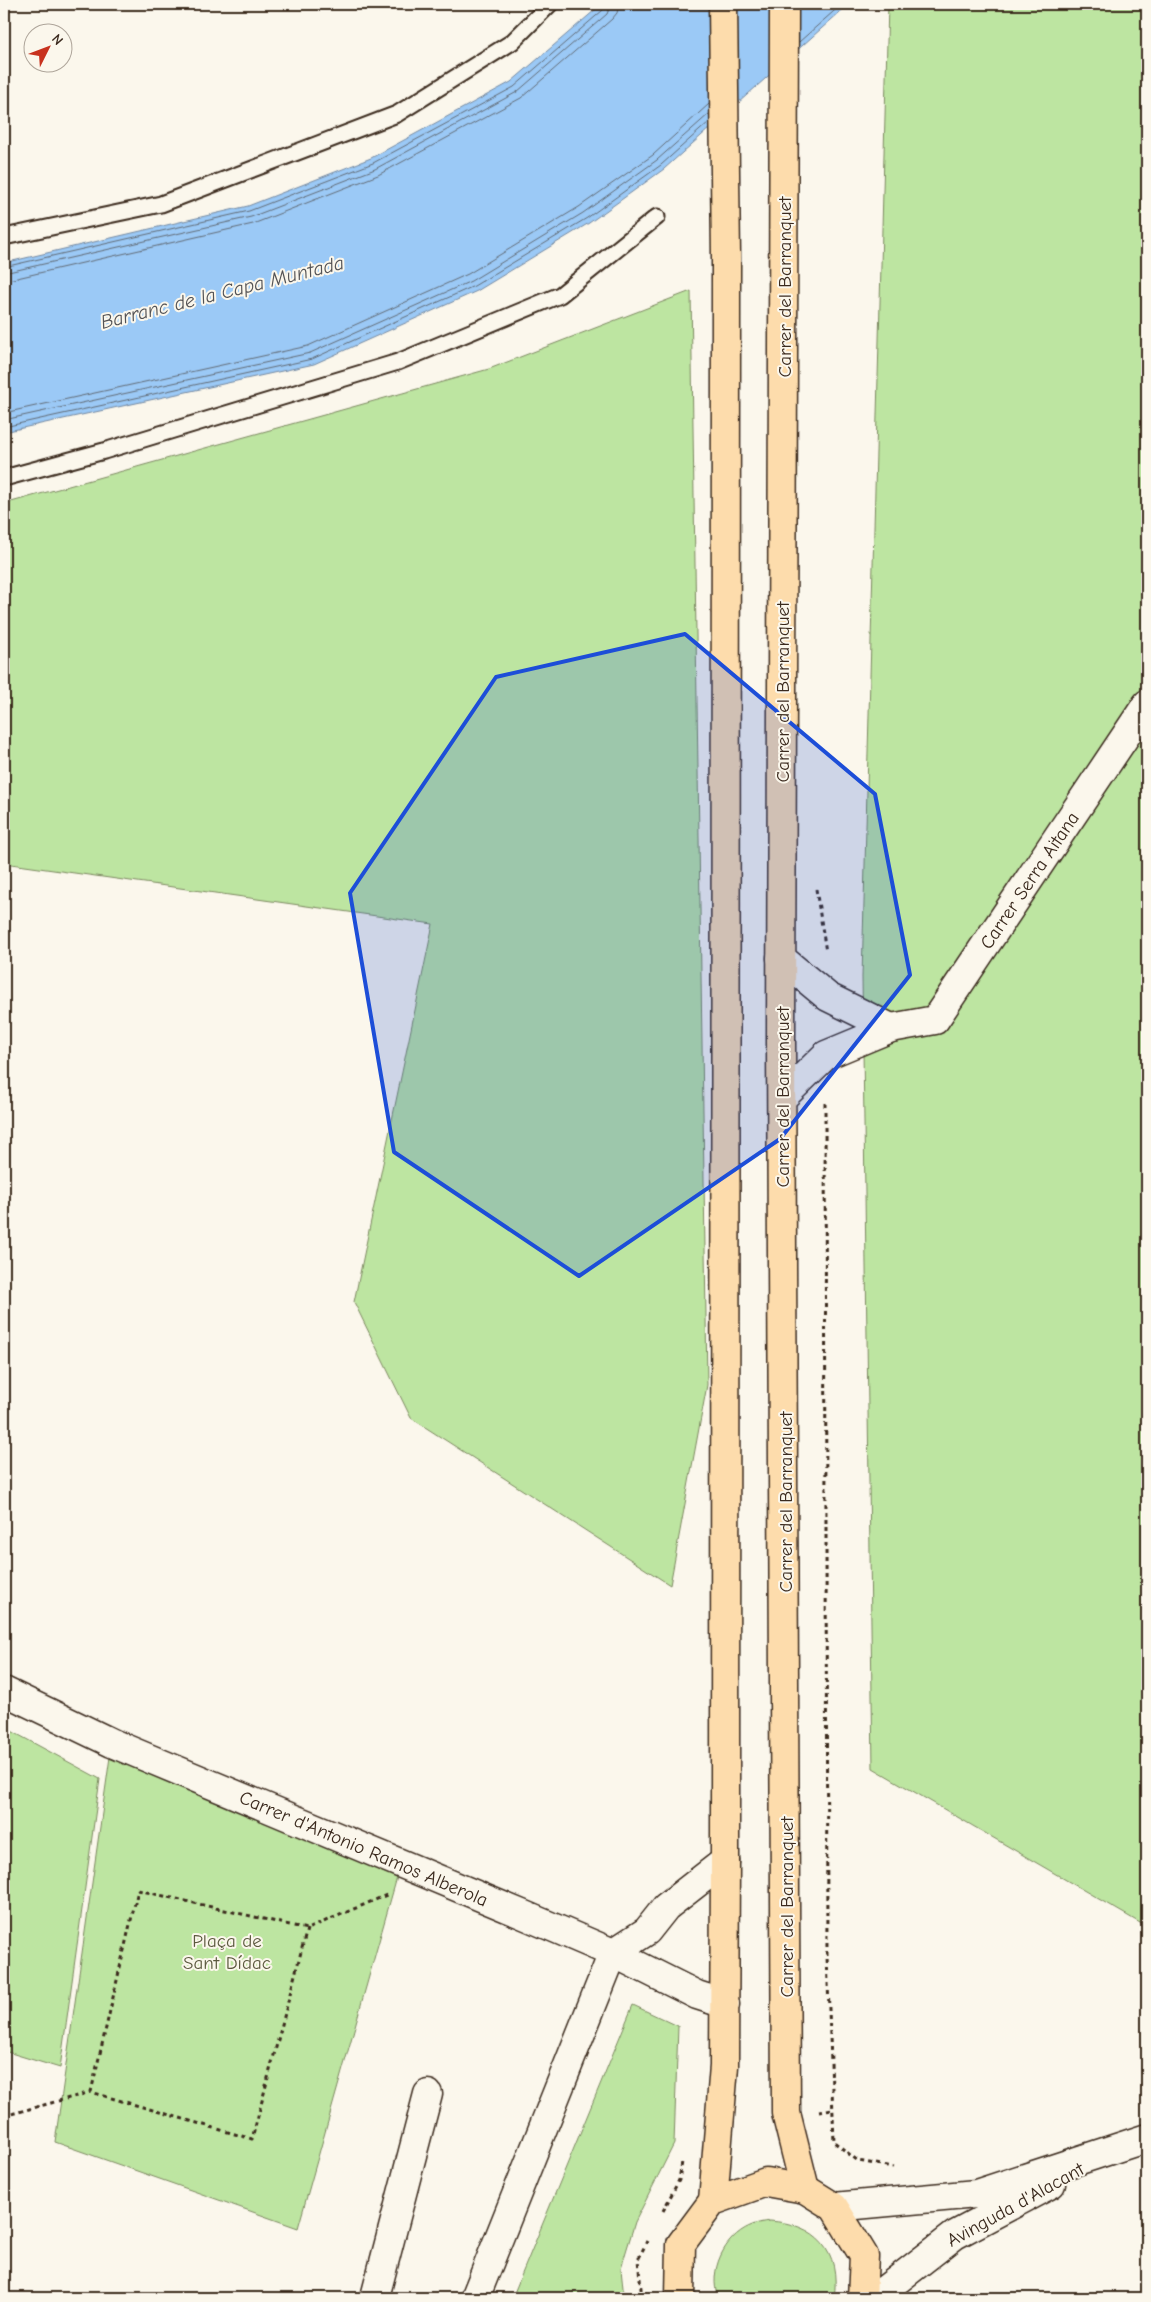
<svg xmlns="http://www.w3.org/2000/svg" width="1151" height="2302" font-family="'Comic Neue',sans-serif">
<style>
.green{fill:#bde5a1;stroke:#7c8860}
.water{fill:#9bc9f6;stroke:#7589a0}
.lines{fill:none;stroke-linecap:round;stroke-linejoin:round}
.shore{stroke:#616a74;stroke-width:1}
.building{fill:#e7b997;stroke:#3b2a1e}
.lane-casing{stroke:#3b2a1e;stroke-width:19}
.street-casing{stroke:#3b2a1e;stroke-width:31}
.secondary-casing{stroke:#3b2a1e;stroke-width:31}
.primary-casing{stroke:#3b2a1e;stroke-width:31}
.path{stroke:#3b2a1e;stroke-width:3;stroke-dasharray:4 4;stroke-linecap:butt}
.lane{stroke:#fbf7ec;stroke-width:15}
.street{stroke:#fbf7ec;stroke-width:28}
.secondary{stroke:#fbf7ec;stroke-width:28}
.primary{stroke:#fddcac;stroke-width:28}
.marked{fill:#1d4ed8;fill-opacity:0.2;stroke:#1d4ed8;stroke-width:4;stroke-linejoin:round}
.labels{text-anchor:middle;stroke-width:4;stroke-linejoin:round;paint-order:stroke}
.street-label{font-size:19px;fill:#3b2a1e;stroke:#fbf7ec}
.park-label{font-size:19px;fill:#5c593f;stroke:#fbf7ec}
.water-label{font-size:20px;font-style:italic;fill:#535254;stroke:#fbf7ec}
</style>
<rect width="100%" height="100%" fill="#fbf7ec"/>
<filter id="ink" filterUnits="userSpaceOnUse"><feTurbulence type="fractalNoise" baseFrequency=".02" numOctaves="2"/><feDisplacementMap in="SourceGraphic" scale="10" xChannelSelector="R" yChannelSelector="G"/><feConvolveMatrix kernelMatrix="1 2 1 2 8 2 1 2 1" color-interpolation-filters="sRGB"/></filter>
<g filter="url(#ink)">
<g class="green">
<polygon points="888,4 1147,4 1147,1927 873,1768 862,977"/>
<polygon points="691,291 707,1385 670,1585 411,1418 354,1302 433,924 4,863 4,504 489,369"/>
<polygon points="4,1727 100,1779 60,2068 4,2051"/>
<polygon points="112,1743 401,1863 298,2228 55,2142"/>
<polygon points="633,2005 678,2026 674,2144 635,2222 621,2268 624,2298 512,2298"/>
<path d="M769,2221c48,3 72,29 65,77h-116c-10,-27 6,-61 32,-72 6,-3 13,-4 19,-5z"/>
</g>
<polygon class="water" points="602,4 849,4 664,169 589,223 477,291 314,364 4,432 4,263 248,206 371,158 511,82"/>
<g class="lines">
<g class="shore">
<polyline points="799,42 842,4"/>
<polyline points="4,267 249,211 373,163 514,87 603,10 605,4"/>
<polyline points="4,273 251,217 375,169 517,92 607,14 611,4"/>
<polyline points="4,281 253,224 378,175 521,98 612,19 617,13 619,4"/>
<polyline points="4,413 308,346 468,274 579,207 653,155 709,104"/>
<polyline points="4,420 310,353 471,281 583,213 657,160 709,114"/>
<polyline points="4,427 312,359 474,286 587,218 661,165 709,122"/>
</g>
</g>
<polygon class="building" points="265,2294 278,2298 264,2298"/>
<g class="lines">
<defs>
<g id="lane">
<polyline points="4,237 161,204 397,114 512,42 550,4"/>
<polyline points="4,478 104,451 398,362 560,295 657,217"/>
</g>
<g id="street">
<polyline points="781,958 828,997 891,1028"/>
<polyline points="782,1098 826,1055 891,1028 935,1020 1147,704"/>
<polyline points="4,1691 112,1743 524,1915 613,1953 697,1995 725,2004"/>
<polyline points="375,2297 428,2094"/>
<polyline points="475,2298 613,1953 647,1931 666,1907 725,1861"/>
</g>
<g id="secondary">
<polyline points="834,2207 976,2194 1147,2138"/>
<polyline points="874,2298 955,2235 1051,2184"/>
</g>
<g id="primary">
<polyline points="784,4 781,1041 786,2113 805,2189"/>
<polyline points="713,2201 724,2066 725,1861 726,258 723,4"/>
<polyline points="680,2298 681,2244 713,2201 766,2182 805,2189 834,2207 864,2256 862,2298"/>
</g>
</defs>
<use href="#lane" class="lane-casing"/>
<use href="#street" class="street-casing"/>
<use href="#secondary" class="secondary-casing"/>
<use href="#primary" class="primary-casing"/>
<g class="path">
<polyline points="816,889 826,952"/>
<polyline points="825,1103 827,1956 834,2142 858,2161 893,2167"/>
<polyline points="307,1929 252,2139 91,2092 138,1890 307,1929 389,1894"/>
<polyline points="819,2111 833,2109"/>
<polyline points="4,2116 91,2092"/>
<polyline points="663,2211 679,2180 682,2162"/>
<polyline points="642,2298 638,2260 647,2241"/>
</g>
<use href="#lane" class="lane"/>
<use href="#street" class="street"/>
<use href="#secondary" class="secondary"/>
<use href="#primary" class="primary"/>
</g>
</g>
<path class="marked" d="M685,634l190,160 35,181 -130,164 -201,137 -185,-124 -44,-259 146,-216z"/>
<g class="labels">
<g class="street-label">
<text transform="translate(784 287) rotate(-90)" y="7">Carrer del Barranquet</text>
<text transform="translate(782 692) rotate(-90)" y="7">Carrer del Barranquet</text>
<text transform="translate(1029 880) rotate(-56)" y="7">Carrer Serra Aitana</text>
<text transform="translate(782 1097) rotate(-90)" y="7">Carrer del Barranquet</text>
<text transform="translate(785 1502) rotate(-90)" y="7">Carrer del Barranquet</text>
<text transform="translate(364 1848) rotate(23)" y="7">Carrer d'Antonio Ramos Alberola</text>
<text transform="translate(786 1907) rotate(-90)" y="7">Carrer del Barranquet</text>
<text transform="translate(1015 2204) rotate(-29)" y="7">Avinguda d'Alacant</text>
</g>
<g class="park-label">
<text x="227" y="1947">Plaça de<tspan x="227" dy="22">Sant Dídac</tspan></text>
</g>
<g class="water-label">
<text transform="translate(222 292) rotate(-14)" y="7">Barranc de la Capa Muntada</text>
</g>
</g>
<rect width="1151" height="2302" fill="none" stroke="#fbf7ec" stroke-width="20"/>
<rect x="10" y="10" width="1131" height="2282" fill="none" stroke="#3b2a1e" stroke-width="2" filter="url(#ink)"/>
<g transform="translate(48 48) rotate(48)"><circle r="24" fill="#fbf7ec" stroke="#aea59a"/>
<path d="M0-4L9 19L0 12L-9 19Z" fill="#c8321e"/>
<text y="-8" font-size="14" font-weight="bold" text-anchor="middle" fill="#3b2a1e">N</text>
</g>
</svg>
